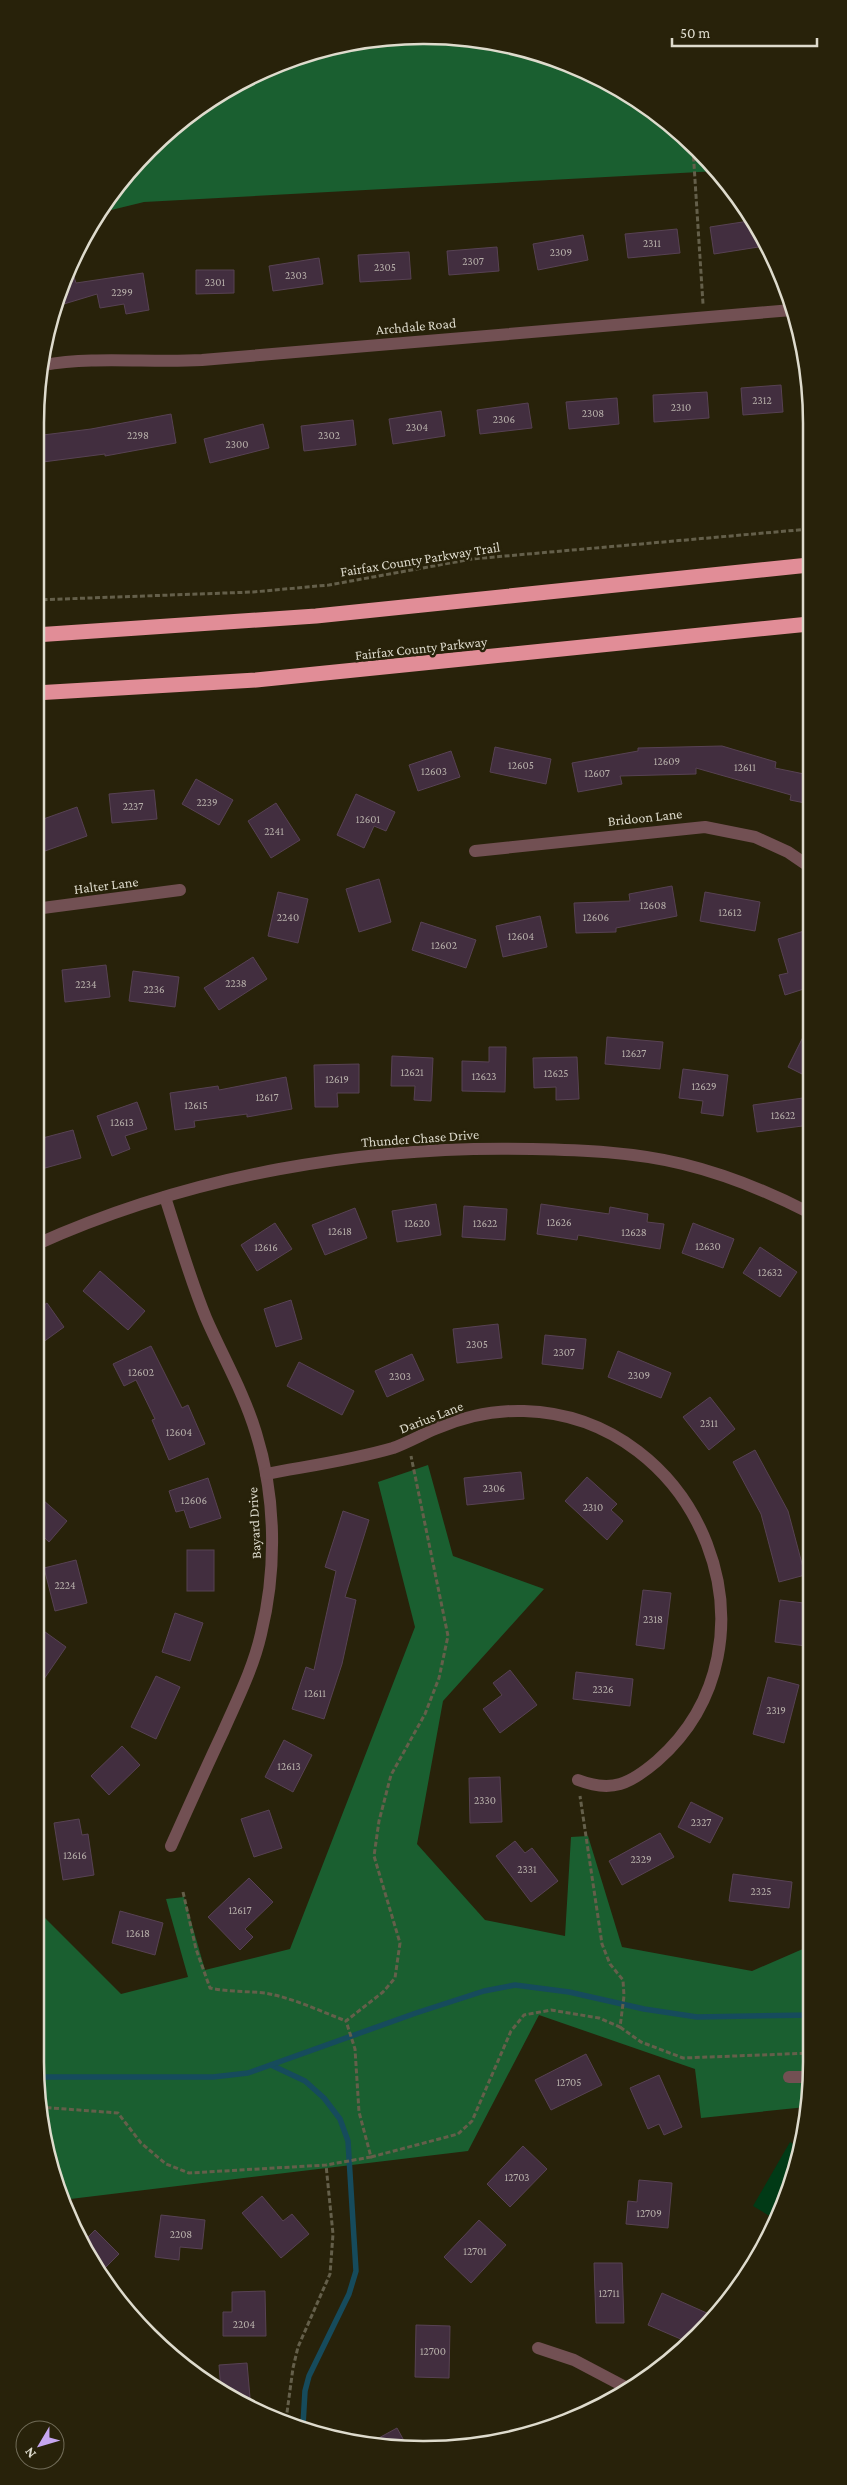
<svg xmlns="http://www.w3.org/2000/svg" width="847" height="2485" font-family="'Crimson Pro',serif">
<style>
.green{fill:#013a16}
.forest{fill:#1a5f30}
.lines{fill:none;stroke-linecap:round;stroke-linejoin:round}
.stream{stroke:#164b5c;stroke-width:5.5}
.building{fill:#422e3f;stroke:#574253}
.path{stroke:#645f4a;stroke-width:3;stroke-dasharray:5 2.5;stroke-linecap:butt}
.minor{stroke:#725053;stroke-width:12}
.highway{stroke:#e18d97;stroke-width:15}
.labels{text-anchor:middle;stroke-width:5;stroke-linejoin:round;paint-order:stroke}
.number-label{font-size:11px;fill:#b7b0aa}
.street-label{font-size:14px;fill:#dedbcd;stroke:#28220a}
.rim{fill:none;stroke:#dedbcd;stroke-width:2.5}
</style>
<rect width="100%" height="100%" fill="#28220a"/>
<polygon class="green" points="790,2142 801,2148 799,2162 773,2218 753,2206"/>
<g class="forest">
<path d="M449,36l75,12 94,39 100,84 -574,31 -45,11c58,-93 164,-160 274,-175 24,-3 51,-1 76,-2z"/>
<polygon points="428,1465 453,1556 544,1589 443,1701 417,1844 485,1920 565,1936 571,1837 588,1836 622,1947 752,1971 812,1945 812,2061 806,2107 701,2118 695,2069 539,2015 468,2151 62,2200 42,2137 35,2062 35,1908 121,1994 188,1977 166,1899 184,1897 205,1970 290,1949 415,1627 378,1482"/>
</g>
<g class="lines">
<g class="stream">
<polyline points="271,2065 305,2081 324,2098 340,2119 348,2141 356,2271 349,2294 309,2376 305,2391 303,2425"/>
<polyline points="37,2077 213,2077 248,2073 416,2013 484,1991 515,1985 569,1992 644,2009 697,2017 812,2015"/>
</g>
</g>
<g class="building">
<polygon points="749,221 765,246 714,254 710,227"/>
<polygon points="677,229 680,253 628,258 625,234"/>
<polygon points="583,235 588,260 538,270 533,244"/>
<polygon points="497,247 499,271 449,275 447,251"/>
<polygon points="409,252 411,279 360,282 358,255"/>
<polygon points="319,258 323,284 273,291 269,266"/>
<polygon points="70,265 76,283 143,273 149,310 126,314 124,304 100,308 97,294 54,307"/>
<polygon points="196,270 234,270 234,293 196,294"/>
<polygon points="781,385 783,412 743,415 741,388"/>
<polygon points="707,392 709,418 654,422 653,395"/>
<polygon points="617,398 619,424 569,429 566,402"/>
<polygon points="528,403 532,428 480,434 477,410"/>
<polygon points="441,411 445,436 393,444 389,419"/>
<polygon points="171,414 176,443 105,456 105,454 35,463 35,436 91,429"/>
<polygon points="353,420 356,445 304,451 301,426"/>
<polygon points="263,424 269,448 210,463 204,439"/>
<polygon points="722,746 776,762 775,768 809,775 810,804 790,800 791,795 696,768 696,774 620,776 622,784 578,792 572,763 638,751 638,748"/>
<polygon points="495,747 551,759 546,784 490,772"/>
<polygon points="451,751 460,777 418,791 409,765"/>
<polygon points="196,779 233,800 219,825 182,804"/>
<polygon points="154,790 157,819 112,823 109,794"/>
<polygon points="356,794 395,812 386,831 374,826 364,848 337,835"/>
<polygon points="276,803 300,840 271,858 248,821"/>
<polygon points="77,807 87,836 45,851 35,822"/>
<polygon points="379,879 391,922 359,932 346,889"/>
<polygon points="672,886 677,916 616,928 616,932 576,933 574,903 630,901 629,894"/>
<polygon points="278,892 308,899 298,943 268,936"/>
<polygon points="705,892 760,902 755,931 700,921"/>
<polygon points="540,916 547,947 503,957 496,926"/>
<polygon points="421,922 476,940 466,968 412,950"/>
<polygon points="804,931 810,949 810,987 785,995 779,975 788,973 778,939"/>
<polygon points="253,957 267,979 219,1010 204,988"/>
<polygon points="106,965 110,997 65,1002 62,970"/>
<polygon points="133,971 179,977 175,1007 129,1001"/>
<polygon points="810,1023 810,1078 788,1067"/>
<polygon points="607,1037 663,1042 660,1069 605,1064"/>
<polygon points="489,1047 506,1047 505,1092 462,1091 462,1061 489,1062"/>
<polygon points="392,1056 433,1058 431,1101 414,1100 415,1086 391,1086"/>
<polygon points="577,1057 579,1099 556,1100 556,1087 534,1088 533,1058"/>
<polygon points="359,1064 359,1093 337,1093 338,1107 315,1107 314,1065"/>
<polygon points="683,1069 728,1075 723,1116 701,1113 703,1101 679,1098"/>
<polygon points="286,1077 292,1109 247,1117 247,1114 194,1121 195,1127 175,1130 170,1093 218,1086 219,1090"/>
<polygon points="810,1097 810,1125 757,1132 753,1105"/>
<polygon points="137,1102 147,1129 125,1136 130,1149 112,1156 97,1116"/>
<polygon points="73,1130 81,1158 38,1170 35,1161 35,1140"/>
<polygon points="436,1204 441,1235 397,1242 392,1211"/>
<polygon points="541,1204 609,1214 610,1207 648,1214 647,1222 664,1224 660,1249 578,1235 577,1240 537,1234"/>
<polygon points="464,1206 507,1209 505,1240 462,1237"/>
<polygon points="355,1208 367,1238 325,1255 312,1225"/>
<polygon points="275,1223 292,1249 257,1271 241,1245"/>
<polygon points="693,1223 734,1239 723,1268 682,1253"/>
<polygon points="760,1247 797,1272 780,1297 743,1273"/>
<polygon points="100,1271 145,1311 128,1330 83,1291"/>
<polygon points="291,1300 302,1339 276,1347 264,1309"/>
<polygon points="47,1303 64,1327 35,1348 35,1311"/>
<polygon points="498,1324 502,1358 457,1363 453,1329"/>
<polygon points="545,1335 586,1339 583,1369 542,1364"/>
<polygon points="151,1346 182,1408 188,1405 205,1444 169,1460 152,1420 155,1419 136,1380 124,1386 113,1364"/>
<polygon points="618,1351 671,1373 661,1398 608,1377"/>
<polygon points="412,1354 424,1380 387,1397 375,1371"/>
<polygon points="299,1362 354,1391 342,1415 287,1386"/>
<polygon points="710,1397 735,1429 709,1450 683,1417"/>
<polygon points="755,1450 788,1511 805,1575 779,1582 761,1514 733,1462"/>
<polygon points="521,1472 524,1499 467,1505 464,1478"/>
<polygon points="587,1477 617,1504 611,1510 623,1521 607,1540 565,1501"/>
<polygon points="208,1478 221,1518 190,1528 184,1510 176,1512 169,1491"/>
<polygon points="35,1493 67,1521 49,1542 35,1529"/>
<polygon points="343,1511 369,1520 345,1597 356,1600 342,1664 324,1719 292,1709 306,1667 314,1670 336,1571 325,1567"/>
<rect x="187" y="1550" width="27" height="41"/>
<polygon points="76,1560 87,1603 55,1611 44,1568"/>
<polygon points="643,1590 671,1593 664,1649 636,1645"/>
<polygon points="780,1600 811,1604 806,1646 775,1642"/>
<polygon points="175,1613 203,1623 190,1661 162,1652"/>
<polygon points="41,1629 66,1647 35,1692 35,1638"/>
<polygon points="510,1670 537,1705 500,1733 483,1709 502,1695 493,1683"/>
<polygon points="576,1672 633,1679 630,1706 573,1699"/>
<polygon points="156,1676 180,1687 156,1739 131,1727"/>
<polygon points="768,1677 799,1685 784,1743 753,1734"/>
<polygon points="284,1740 312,1755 293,1792 265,1777"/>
<polygon points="122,1746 140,1765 109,1795 91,1776"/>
<polygon points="500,1777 502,1822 470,1823 469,1778"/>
<polygon points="691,1802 723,1818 710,1843 678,1827"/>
<polygon points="269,1810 282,1848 254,1857 241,1819"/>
<polygon points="79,1819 82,1835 88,1834 94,1875 63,1880 54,1823"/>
<polygon points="660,1833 674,1857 622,1885 609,1861"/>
<polygon points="515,1841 525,1853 532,1848 558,1881 531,1902 496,1856"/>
<polygon points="733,1874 792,1882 789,1908 729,1901"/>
<polygon points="249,1878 273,1902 245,1929 253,1937 240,1950 208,1917"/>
<polygon points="120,1911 163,1923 155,1955 112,1943"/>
<polygon points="586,2054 602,2085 551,2110 535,2080"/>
<polygon points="659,2075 682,2127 664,2135 659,2124 648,2129 630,2088"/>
<polygon points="523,2146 547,2169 510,2207 487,2184"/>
<polygon points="639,2180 672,2183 668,2228 626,2224 628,2201 637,2202"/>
<polygon points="262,2196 283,2221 292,2214 309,2234 281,2258 242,2213"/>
<polygon points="161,2215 205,2220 202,2249 180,2247 179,2260 155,2257"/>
<polygon points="479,2220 506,2245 471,2283 444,2257"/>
<polygon points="95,2230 119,2254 102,2271 84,2241"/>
<polygon points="594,2263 622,2263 624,2323 596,2323"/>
<polygon points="265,2291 266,2336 223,2336 223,2312 232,2312 232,2292"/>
<polygon points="662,2293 709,2314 700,2334 690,2343 648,2325"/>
<polygon points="416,2325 450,2326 449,2378 415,2377"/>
<polygon points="247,2363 251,2409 221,2391 219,2365"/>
<polygon points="397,2428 408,2448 366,2445"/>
</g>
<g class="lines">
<g class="path">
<polyline points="693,149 703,304"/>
<polyline points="35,600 253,592 329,585 472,559 809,529"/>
<path d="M183,1892l13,57 14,39c18,4 36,3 55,5 28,5 55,18 81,28"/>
<polyline points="620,2027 641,2042 683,2058 812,2053"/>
<polyline points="39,2107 118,2113 141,2143 166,2164 189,2173 326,2165 371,2157 359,2112 355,2049 346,2021 383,1992 395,1978 400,1943 374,1856 379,1821 391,1775 425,1714 439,1678 448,1636 411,1456"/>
<polyline points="371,2157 458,2134 472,2121 511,2031 524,2015 551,2010 599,2018 620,2027 624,1996 623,1980 610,1964 602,1944 580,1796"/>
<polyline points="286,2420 293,2368 298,2347 330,2274 333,2234 326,2165"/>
</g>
<g class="minor">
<path d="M43,365c52,-9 106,-2 159,-5l590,-50"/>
<polyline points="475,851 705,827 755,837 788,852 810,867"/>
<polyline points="35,909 180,890"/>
<path d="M165,1197c13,40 25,82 41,121 17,39 38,75 50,115 20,64 21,136 5,201 -8,35 -24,66 -38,98 -18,38 -35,76 -52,114"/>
<path d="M35,1245c155,-70 328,-100 497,-96 50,1 102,3 151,15 45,11 86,28 127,49"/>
<path d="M266,1474c42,-8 86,-14 127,-26 14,-5 28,-13 42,-19 28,-12 59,-19 89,-18 176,5 267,232 133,350 -27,23 -45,32 -79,19"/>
<polyline points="789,2077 810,2077"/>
<polyline points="538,2348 574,2360 629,2389"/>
</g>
<g class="highway">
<polyline points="35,635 316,616 809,565"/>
<polyline points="35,693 256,680 809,624"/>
</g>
</g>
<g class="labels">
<g class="number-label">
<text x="652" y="247">2311</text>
<text x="561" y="256">2309</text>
<text x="473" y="265">2307</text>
<text x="385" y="271">2305</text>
<text x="296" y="279">2303</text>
<text x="215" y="286">2301</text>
<text x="122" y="296">2299</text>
<text x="762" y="404">2312</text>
<text x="681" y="411">2310</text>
<text x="593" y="417">2308</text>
<text x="504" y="423">2306</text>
<text x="417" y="431">2304</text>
<text x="138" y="439">2298</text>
<text x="329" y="439">2302</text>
<text x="237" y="448">2300</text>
<text x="667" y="765">12609</text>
<text x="521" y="769">12605</text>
<text x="745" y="771">12611</text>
<text x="434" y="775">12603</text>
<text x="597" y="777">12607</text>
<text x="207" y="806">2239</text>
<text x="133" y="810">2237</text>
<text x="368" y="823">12601</text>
<text x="274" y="835">2241</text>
<text x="653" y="909">12608</text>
<text x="730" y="916">12612</text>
<text x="288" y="921">2240</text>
<text x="596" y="921">12606</text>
<text x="521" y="940">12604</text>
<text x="444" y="949">12602</text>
<text x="236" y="987">2238</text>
<text x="86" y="988">2234</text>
<text x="154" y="993">2236</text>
<text x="634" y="1057">12627</text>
<text x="412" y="1076">12621</text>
<text x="556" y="1077">12625</text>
<text x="484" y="1080">12623</text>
<text x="337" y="1083">12619</text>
<text x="704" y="1090">12629</text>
<text x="267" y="1101">12617</text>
<text x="196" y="1109">12615</text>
<text x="783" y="1119">12622</text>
<text x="122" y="1126">12613</text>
<text x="559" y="1226">12626</text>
<text x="417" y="1227">12620</text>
<text x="485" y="1227">12622</text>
<text x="340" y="1235">12618</text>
<text x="634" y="1236">12628</text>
<text x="708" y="1250">12630</text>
<text x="266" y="1251">12616</text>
<text x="770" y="1276">12632</text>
<text x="477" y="1348">2305</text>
<text x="564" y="1356">2307</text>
<text x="141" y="1376">12602</text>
<text x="639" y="1379">2309</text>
<text x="400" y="1380">2303</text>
<text x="709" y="1427">2311</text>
<text x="179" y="1436">12604</text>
<text x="494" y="1492">2306</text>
<text x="194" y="1504">12606</text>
<text x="593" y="1511">2310</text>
<text x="65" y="1589">2224</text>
<text x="653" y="1623">2318</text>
<text x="603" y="1693">2326</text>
<text x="315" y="1697">12611</text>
<text x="776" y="1714">2319</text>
<text x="289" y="1770">12613</text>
<text x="485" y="1804">2330</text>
<text x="701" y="1826">2327</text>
<text x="75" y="1859">12616</text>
<text x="641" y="1863">2329</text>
<text x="527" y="1873">2331</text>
<text x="761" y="1895">2325</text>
<text x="240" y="1914">12617</text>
<text x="138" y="1937">12618</text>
<text x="569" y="2086">12705</text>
<text x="517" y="2181">12703</text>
<text x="649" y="2217">12709</text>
<text x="181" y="2238">2208</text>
<text x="475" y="2255">12701</text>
<text x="609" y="2297">12711</text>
<text x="244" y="2328">2204</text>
<text x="433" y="2355">12700</text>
</g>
<g class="street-label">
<text transform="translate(416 326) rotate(-5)" y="5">Archdale Road</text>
<text transform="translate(420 559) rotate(-9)" y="5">Fairfax County Parkway Trail</text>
<text transform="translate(421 648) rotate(-6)" y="5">Fairfax County Parkway</text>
<text transform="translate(645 817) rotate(-6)" y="5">Bridoon Lane</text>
<text transform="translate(106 885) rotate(-7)" y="5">Halter Lane</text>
<text transform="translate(420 1138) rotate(-4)" y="5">Thunder Chase Drive</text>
<text transform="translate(431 1417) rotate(-21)" y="5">Darius Lane</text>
<text transform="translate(254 1523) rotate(-93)" y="5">Bayard Drive</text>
</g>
</g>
<path d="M0 0H847V2485H0ZM423 44H424A379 379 0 0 1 803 423V2062A379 379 0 0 1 424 2441H423A379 379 0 0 1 44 2062V423A379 379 0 0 1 423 44Z" fill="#28220a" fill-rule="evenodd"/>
<path class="rim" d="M423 44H424A379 379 0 0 1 803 423V2062A379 379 0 0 1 424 2441H423A379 379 0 0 1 44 2062V423A379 379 0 0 1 423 44Z"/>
<g transform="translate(40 2445) rotate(232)"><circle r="24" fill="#28220a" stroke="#716c58"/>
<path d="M0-4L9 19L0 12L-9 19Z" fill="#c6a6f0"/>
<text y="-8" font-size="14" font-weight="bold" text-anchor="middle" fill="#dedbcd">N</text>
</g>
<path d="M672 38v8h145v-8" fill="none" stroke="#dedbcd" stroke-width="2.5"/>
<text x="680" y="38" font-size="15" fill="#dedbcd" stroke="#28220a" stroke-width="4" paint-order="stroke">50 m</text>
</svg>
